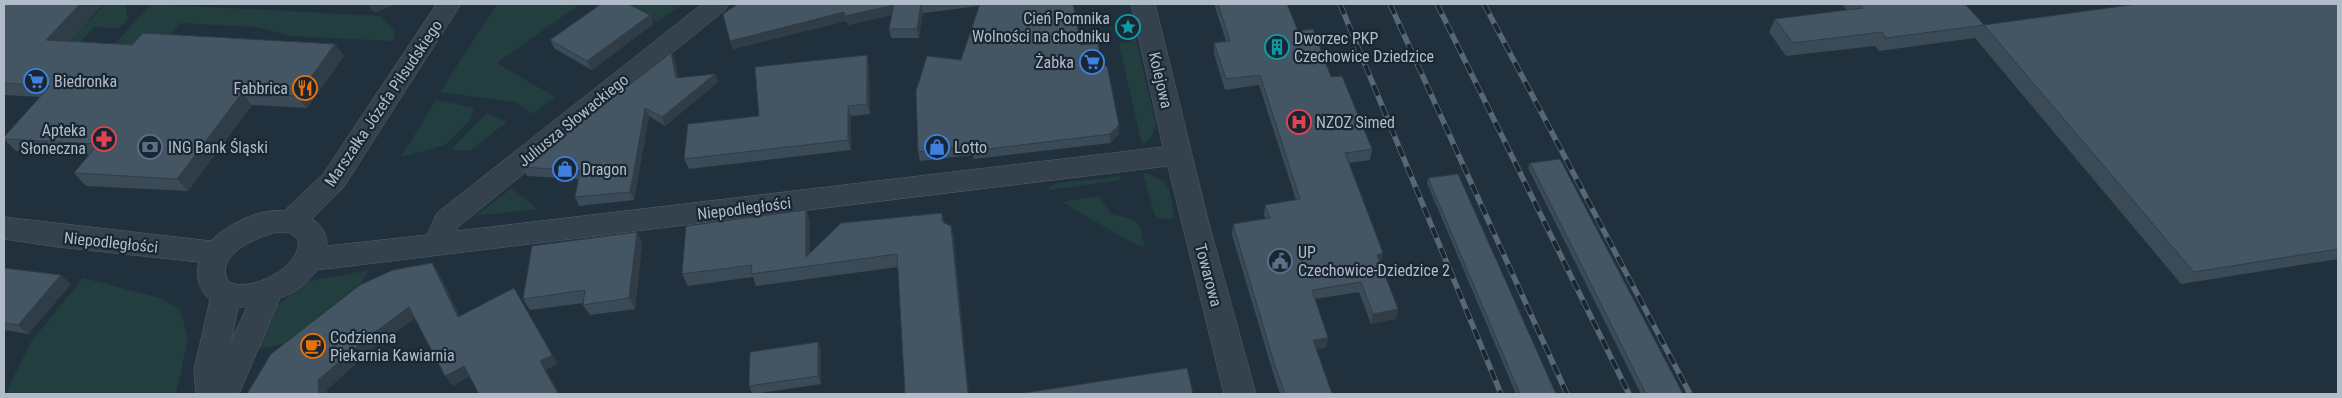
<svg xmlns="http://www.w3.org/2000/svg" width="2342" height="398" font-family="'Roboto Condensed',sans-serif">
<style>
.green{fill:#233e3e}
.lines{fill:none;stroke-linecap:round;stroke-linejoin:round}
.minor-casing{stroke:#53606b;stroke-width:1}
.minor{fill:#35424d;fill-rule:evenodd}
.rail-casing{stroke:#566775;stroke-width:5.5}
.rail{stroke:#1a2732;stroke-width:4;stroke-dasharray:11;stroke-linecap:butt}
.wall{fill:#3a4a56}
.shaded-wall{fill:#303c46}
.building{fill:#445664;stroke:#303c46}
.labels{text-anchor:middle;stroke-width:4.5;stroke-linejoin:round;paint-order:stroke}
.poi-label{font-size:16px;fill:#b0bdc9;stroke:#1a2732;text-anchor:start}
.street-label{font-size:16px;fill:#b0bdc9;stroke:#1a2732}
</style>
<rect width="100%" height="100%" fill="#20313d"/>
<g class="green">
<polygon points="105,4 125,4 128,19 119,28 94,27 75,48 4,16 89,21"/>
<polygon points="151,4 381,16 395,31 393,41 290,36 258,27 180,23 167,38 93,68"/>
<polygon points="497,4 580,4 497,63 555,97 533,114 516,102 440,92"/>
<polygon points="626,4 683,4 657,22"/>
<polygon points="1135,35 1156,124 1151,138 1142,144 1119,44 1130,42"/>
<polygon points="436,100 474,108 471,119 445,145 401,157"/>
<polygon points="487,113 507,122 469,151 451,150"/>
<path d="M1143,173c31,8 26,17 31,45l-12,1 -7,-3z"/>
<polygon points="1123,176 1117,181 1048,190 1051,186 1058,183"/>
<polygon points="512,188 537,209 475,216"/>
<path d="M1099,196l12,18c30,7 27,4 34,34l-11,-4 -72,-42z"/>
<polygon points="369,270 360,284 283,344 255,350 273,309 305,282"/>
<polygon points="83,278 160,298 180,310 188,338 176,394 9,394 7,390 31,342"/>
</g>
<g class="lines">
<defs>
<path id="minor" d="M437,4h24l-118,184 -31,31c10,5 15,16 15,27l100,-11 10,-22 265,-209h27l-4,6 -267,217 -1,4 706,-84 -32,-143h24l53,216 48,174h-32l-56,-228 -851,104c-9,13 -22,23 -37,28l-41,96h-43l-2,-24 16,-70c-11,-10 -15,-24 -11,-38l-141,-15 -54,-8v-22l207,24c16,-17 50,-33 73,-30l39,-37zM277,232l13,1 8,6c6,27 -50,56 -70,42 -14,-27 30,-44 49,-49zM247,307l-16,34 7,-33z"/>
</defs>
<use href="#minor" class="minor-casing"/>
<use href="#minor" class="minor"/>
<defs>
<g id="rail">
<polyline points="1340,4 1501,394"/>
<polyline points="1390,4 1567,394"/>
<polyline points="1437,4 1629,394"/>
<polyline points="1484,4 1690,394"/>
</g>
</defs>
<use href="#rail" class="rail-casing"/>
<use href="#rail" class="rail"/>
</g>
<g class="wall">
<polygon points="4,4 103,4 68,41 344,56 307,108 252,105 188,191 86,186 74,173 89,155 16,151 4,139 4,137 40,97 4,95"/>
<polygon points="738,4 1073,4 1081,45 1102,66 1119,134 1110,143 974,159 973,155 920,161 918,152 961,60 979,6 923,13 919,38 891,38 889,29 892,15 848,25 846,21 733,49 730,41"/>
<polygon points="1214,4 1287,4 1298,31 1331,77 1372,149 1370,160 1349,163 1381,264 1398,309 1396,319 1371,324 1359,292 1315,299 1328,338 1326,348 1316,349 1332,394 1280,394 1274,376 1232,235 1233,224 1266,219 1264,215 1265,205 1296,200 1259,85 1225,90 1214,54 1214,43 1226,41"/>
<polygon points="1842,4 1965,4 1984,25 2338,4 2338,259 2181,284 1975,38 1879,51 1875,46 1786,56 1769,32 1775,19 1847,10"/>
<polygon points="650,15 653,24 592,70 555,49 550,40"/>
<polygon points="671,53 675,61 678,78 715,74 718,82 665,126 649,116 634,200 579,206 575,197 579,179 527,176 522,167"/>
<polygon points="869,65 870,114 851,116 851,150 689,169 684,159 759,116"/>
<polygon points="1530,163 1683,394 1641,394 1528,168"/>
<polygon points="1428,178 1556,394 1516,394 1427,183"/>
<polygon points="806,210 810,222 810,253 942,213 944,223 951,226 954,238 898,267 756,286 753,277 688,286 682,274"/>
<polygon points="637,232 642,244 635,309 590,315 583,305 584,303 530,310 523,299"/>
<polygon points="4,268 71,284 28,334 4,330"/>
<polygon points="818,342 821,350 821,384 753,394 749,386"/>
</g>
<g class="shaded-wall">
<polygon points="80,4 103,4 57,53 46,40"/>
<polygon points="368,4 398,4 374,13"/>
<polygon points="921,4 923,13 919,38 917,29"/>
<polygon points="894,5 896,14 848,25 845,16"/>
<polygon points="844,12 846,21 733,49 730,41"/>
<polygon points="650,15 653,24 592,70 587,61"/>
<polygon points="335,44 344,56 307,108 297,96"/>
<polygon points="671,53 675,61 680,87 676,78"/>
<polygon points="867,55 869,65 870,114 867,104"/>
<polygon points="715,74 718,82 665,126 662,117"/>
<polygon points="242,93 252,105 188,191 177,179"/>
<polygon points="848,106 851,116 851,150 848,140"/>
<polygon points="645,108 649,116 634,200 630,192"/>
<polygon points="1119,125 1119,134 1110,143 1110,134"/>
<polygon points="806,210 810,222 810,266 806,257"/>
<polygon points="951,226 954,238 969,394 968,394"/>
<polygon points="637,232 642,244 635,309 629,298"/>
<polygon points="1383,253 1381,264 1377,255"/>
<polygon points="432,263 439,273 465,327 458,317"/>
<polygon points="61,275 71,284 28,334 18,325"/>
<polygon points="514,288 520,298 558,364 546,370 560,394 558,394 540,361"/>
<polygon points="409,307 417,317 375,347 327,390 327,394 319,394 318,380 367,338"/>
<polygon points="1398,309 1396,319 1371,324 1373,314"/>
<polygon points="1328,338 1326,348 1312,350 1313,340"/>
<polygon points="818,342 821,350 821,384 818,376"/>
<polygon points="464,366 472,375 453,386 445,376"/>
</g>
<g class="building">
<polygon points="4,4 80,4 46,40 132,45 143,33 335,44 297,96 242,93 177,179 74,173 98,144 4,139 4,137 50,86 4,83"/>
<polygon points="601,4 628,4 650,15 587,61 550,40"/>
<polygon points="738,4 926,4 921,4 917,29 889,29 894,5 845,16 844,12 730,41 723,14"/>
<polygon points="980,4 1073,4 1081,45 1098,43 1102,66 1107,66 1119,125 1110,134 972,151 972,146 918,152 916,91 927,56 961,60"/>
<polygon points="1218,4 1287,4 1298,31 1313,29 1331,77 1342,76 1372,149 1345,153 1383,253 1377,255 1398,309 1373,314 1361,282 1312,290 1328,338 1313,340 1332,394 1285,394 1275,366 1233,224 1270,218 1265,205 1300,199 1260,75 1226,79 1214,43 1230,41"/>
<polygon points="1859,4 1965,4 1984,25 1886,38 1882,32 1793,43 1775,19 1863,8"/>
<polygon points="2137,4 2338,4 2338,249 2194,272 1984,25"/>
<polygon points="671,53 676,78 715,74 662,117 645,108 630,192 575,197 580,171 522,167"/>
<polygon points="867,55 867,104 848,106 848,140 684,159 688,124 759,116 755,67"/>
<polygon points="1560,159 1683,394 1646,394 1530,163"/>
<polygon points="1458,174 1556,394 1520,394 1428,178"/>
<polygon points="806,210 806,257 841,223 942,213 942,222 951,226 968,394 905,394 897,254 751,274 752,265 682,274 686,226"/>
<polygon points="637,232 629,298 583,305 585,290 523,299 532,246"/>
<polygon points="432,263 458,317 514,288 552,355 540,361 558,394 479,394 464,366 445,376 409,307 367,338 318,380 319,394 247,394 271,354 360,285 393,270"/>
<polygon points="4,268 61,275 18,325 4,323"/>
<polygon points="818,342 818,376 749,386 750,352"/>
<polygon points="1187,368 1193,394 1025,394 1024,393"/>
</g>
<defs>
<symbol id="sight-ring" viewBox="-11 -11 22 22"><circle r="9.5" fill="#1a2732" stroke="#0f9aa8" stroke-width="1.5"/><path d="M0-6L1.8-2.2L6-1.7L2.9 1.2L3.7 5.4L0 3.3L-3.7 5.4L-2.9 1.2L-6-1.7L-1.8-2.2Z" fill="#0f9aa8"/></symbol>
<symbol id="building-ring" viewBox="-11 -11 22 22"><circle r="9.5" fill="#1a2732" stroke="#0f9aa8" stroke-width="1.5"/><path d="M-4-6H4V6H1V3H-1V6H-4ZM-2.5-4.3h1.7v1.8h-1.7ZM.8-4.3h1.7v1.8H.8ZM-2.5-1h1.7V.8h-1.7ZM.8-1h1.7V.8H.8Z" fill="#0f9aa8"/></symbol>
<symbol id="supermarket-ring" viewBox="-11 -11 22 22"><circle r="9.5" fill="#1a2732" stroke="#3f7fe0" stroke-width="1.5"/><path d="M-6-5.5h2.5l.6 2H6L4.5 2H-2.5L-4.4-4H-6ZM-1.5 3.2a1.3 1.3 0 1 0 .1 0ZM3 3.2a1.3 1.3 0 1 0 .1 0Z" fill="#3f7fe0"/></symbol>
<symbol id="restaurant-ring" viewBox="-11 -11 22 22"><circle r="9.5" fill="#1a2732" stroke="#e8710a" stroke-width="1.5"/><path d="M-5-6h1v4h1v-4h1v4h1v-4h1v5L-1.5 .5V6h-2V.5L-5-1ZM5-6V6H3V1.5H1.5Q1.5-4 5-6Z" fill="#e8710a"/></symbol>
<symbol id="hospital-ring" viewBox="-11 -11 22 22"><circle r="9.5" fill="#1a2732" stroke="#e0444e" stroke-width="1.5"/><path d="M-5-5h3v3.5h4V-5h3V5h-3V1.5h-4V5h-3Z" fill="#e0444e"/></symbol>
<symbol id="pharmacy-ring" viewBox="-11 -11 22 22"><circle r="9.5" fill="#1a2732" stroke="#e0444e" stroke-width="1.5"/><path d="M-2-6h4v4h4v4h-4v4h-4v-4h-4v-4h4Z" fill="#e0444e"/></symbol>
<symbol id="bank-ring" viewBox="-11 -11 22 22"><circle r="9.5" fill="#1a2732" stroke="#5c6f8a" stroke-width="1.5"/><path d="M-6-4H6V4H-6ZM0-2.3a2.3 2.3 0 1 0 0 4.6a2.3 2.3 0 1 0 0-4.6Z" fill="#5c6f8a"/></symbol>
<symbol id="shop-ring" viewBox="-11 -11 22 22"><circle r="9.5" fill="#1a2732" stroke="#3f7fe0" stroke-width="1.5"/><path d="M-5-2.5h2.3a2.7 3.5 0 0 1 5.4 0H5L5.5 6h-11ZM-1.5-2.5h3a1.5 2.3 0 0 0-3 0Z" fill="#3f7fe0"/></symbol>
<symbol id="civic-ring" viewBox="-11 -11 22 22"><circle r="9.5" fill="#1a2732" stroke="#5c6f8a" stroke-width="1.5"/><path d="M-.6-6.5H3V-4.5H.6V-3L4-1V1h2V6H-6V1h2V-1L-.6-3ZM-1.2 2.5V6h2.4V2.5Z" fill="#5c6f8a"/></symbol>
<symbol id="cafe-ring" viewBox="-11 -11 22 22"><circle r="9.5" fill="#1a2732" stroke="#e8710a" stroke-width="1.5"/><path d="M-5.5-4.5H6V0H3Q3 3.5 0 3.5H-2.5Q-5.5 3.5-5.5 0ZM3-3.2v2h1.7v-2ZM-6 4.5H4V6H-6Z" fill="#e8710a"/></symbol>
</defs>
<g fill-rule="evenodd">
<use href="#sight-ring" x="1114" y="13" width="28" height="28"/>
<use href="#building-ring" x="1263" y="33" width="28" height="28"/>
<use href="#supermarket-ring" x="1078" y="48" width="28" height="28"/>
<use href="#supermarket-ring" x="22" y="67" width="28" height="28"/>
<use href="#restaurant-ring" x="291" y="74" width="28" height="28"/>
<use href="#hospital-ring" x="1285" y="108" width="28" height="28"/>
<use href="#pharmacy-ring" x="90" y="125" width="28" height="28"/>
<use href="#bank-ring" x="136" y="133" width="28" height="28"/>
<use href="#shop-ring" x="923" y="133" width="28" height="28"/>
<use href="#shop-ring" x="551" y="155" width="28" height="28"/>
<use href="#civic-ring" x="1266" y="247" width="28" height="28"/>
<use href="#cafe-ring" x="299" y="332" width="28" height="28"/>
</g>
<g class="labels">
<g class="poi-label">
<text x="1110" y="24" text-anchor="end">Cień Pomnika<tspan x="1110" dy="18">Wolności na chodniku</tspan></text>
<text x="1294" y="44">Dworzec PKP<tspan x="1294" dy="18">Czechowice Dziedzice</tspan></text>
<text x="1074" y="68" text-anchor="end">Żabka</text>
<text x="54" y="87">Biedronka</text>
<text x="288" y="94" text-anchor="end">Fabbrica</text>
<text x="1316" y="128">NZOZ Simed</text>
<text x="86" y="136" text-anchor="end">Apteka<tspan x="86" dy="18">Słoneczna</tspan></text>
<text x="168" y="153">ING Bank Śląski</text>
<text x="954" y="153">Lotto</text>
<text x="582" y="175">Dragon</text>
<text x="1298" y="258">UP<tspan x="1298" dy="18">Czechowice-Dziedzice 2</tspan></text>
<text x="330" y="343">Codzienna<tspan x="330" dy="18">Piekarnia Kawiarnia</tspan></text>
</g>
<g class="street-label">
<text transform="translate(1161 80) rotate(77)" y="6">Kolejowa</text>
<text transform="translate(383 103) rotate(-56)" y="6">Marszałka Józefa Piłsudskiego</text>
<text transform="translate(573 120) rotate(-39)" y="6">Juliusza Słowackiego</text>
<text transform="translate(744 208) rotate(-7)" y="6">Niepodległości</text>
<text transform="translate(111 242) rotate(6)" y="6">Niepodległości</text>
<text transform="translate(1209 275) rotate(75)" y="6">Towarowa</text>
</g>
</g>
<rect width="2342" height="398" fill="none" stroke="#b0bdc9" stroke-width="10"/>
</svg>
